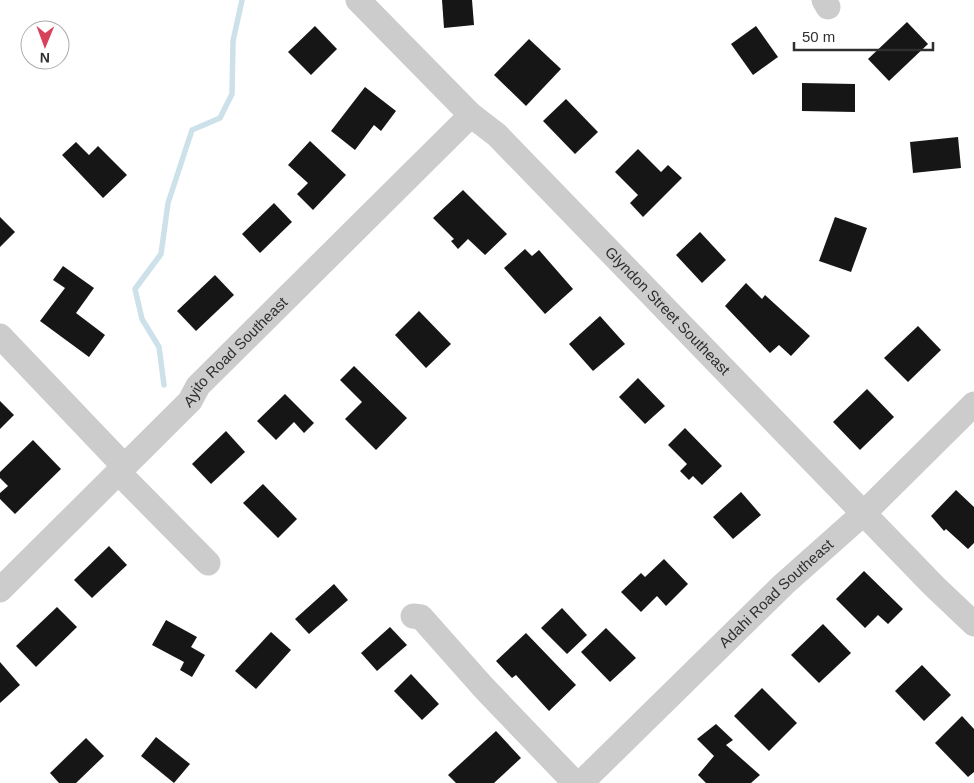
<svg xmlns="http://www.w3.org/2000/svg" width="974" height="783" font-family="Arial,sans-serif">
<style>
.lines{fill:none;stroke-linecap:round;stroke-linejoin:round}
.stream{stroke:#cce1e9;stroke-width:5.5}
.building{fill:#161616}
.minor{stroke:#ccc;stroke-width:25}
.labels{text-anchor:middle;stroke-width:5;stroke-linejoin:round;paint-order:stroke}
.street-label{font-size:15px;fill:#2f2f2f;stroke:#fff}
</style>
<rect width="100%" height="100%" fill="#fff"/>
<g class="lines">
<polyline class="stream" points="164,385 159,347 142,319 135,289 161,254 168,203 192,130 220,118 232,94 233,41 242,0"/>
</g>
<g class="building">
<polygon points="442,0 472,0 474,25 444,28"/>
<polygon points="907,22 928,44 889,81 868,59"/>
<polygon points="315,26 337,49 311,75 288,52"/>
<polygon points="756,26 778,57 753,75 731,44"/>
<polygon points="529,39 561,69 526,106 494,75"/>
<polygon points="802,83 855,84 855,112 802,111"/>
<polygon points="365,87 396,111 381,131 374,125 355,150 331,131"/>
<polygon points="566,99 598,132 575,154 543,121"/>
<polygon points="958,137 961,168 913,173 910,142"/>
<polygon points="310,141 346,175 313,210 297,194 308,183 288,165"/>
<polygon points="76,142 89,155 98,146 127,175 103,198 62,155"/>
<polygon points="638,149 661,172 668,165 682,178 643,217 630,203 638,195 615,172"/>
<polygon points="463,190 507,234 485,255 468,239 458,249 451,241 454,239 433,218"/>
<polygon points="274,203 292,222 260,253 242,234"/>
<polygon points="0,217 15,232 0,247"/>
<polygon points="835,217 867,228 851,272 819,261"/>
<polygon points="700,232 726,260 702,283 676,255"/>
<polygon points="525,249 532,256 539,250 573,289 545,314 504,268"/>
<polygon points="63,266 94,288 76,313 105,335 89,357 40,321 65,288 53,280"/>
<polygon points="215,275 234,295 196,331 177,311"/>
<polygon points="746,283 762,299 765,295 810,336 791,356 779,345 770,353 725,306"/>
<polygon points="419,311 451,344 426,368 395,335"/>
<polygon points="600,316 625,344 593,371 569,344"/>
<polygon points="918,326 941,350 908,382 884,358"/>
<polygon points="354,366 407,418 376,450 345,419 362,402 340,380"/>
<polygon points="638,378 665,406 645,424 619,397"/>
<polygon points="867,389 894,417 860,450 833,422"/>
<polygon points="285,394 314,423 304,433 294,422 276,440 257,421"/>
<polygon points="0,401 14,415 0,429"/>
<polygon points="685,428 722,466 702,485 693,476 689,480 680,471 687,464 668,445"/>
<polygon points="226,431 245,452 211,484 192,464"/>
<polygon points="33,440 61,469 15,514 0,499 0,493 8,486 0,478 0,472"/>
<polygon points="263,484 297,519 278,538 243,503"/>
<polygon points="956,490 974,507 974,543 968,549 946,529 944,531 931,516"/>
<polygon points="741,492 761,515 733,539 713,517"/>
<polygon points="109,546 127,565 92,598 74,580"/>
<polygon points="664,559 688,584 666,606 657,596 641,612 621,592 641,573 645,577"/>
<polygon points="864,571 903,609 888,624 878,615 865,628 836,599"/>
<polygon points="334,584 348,600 309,634 295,619"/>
<polygon points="57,607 77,627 36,667 16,646"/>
<polygon points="562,608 587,635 567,654 541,628"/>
<polygon points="166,620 197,637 191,647 205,655 192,677 180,670 184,662 152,645"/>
<polygon points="823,624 851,653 819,683 791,655"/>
<polygon points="390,627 407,645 377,671 361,653"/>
<polygon points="606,628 636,658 610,682 581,652"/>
<polygon points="271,632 291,650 256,689 235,671"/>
<polygon points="526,633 576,685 549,711 516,675 512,678 496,661"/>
<polygon points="0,662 20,685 0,703"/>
<polygon points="922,665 951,695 924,721 895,691"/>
<polygon points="411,674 439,704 422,720 394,691"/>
<polygon points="762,688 797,723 769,751 734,716"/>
<polygon points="962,716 974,729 974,772 968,777 935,743"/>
<polygon points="716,724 733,740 726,745 760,775 751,783 706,783 698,775 714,756 697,739"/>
<polygon points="496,731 521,758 494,783 456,783 448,775"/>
<polygon points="156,737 190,764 174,783 141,756"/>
<polygon points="86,738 104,756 76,783 59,783 50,773"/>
</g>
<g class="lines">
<g class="minor">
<path id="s1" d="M358,0l113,115 26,20 437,451 40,38"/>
<polyline points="824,0 828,7"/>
<polyline points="0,336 124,466"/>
<polyline points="118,472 208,563"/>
<path id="s2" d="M0,590l190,-189 8,-15 273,-271"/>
<polyline points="413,616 421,617 484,688 575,783"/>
<path id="s3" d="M581,783l203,-199 80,-71 110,-109"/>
</g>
</g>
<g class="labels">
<g class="street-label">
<text dy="5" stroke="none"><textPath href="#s1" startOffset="439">Glyndon Street Southeast</textPath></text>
<text dy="5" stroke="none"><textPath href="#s2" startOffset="335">Ayito Road Southeast</textPath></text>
<text dy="5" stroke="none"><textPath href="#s3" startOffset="272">Adahi Road Southeast</textPath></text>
</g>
</g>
<g transform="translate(45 45) rotate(181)"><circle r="24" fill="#ffffff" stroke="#acacac"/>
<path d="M0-4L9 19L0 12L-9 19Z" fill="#d7415a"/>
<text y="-8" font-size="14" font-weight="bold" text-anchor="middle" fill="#2f2f2f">N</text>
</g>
<path d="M794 42v8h139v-8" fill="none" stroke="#2f2f2f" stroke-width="2.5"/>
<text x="802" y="42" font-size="15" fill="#2f2f2f" stroke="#ffffff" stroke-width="4" paint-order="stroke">50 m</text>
</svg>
